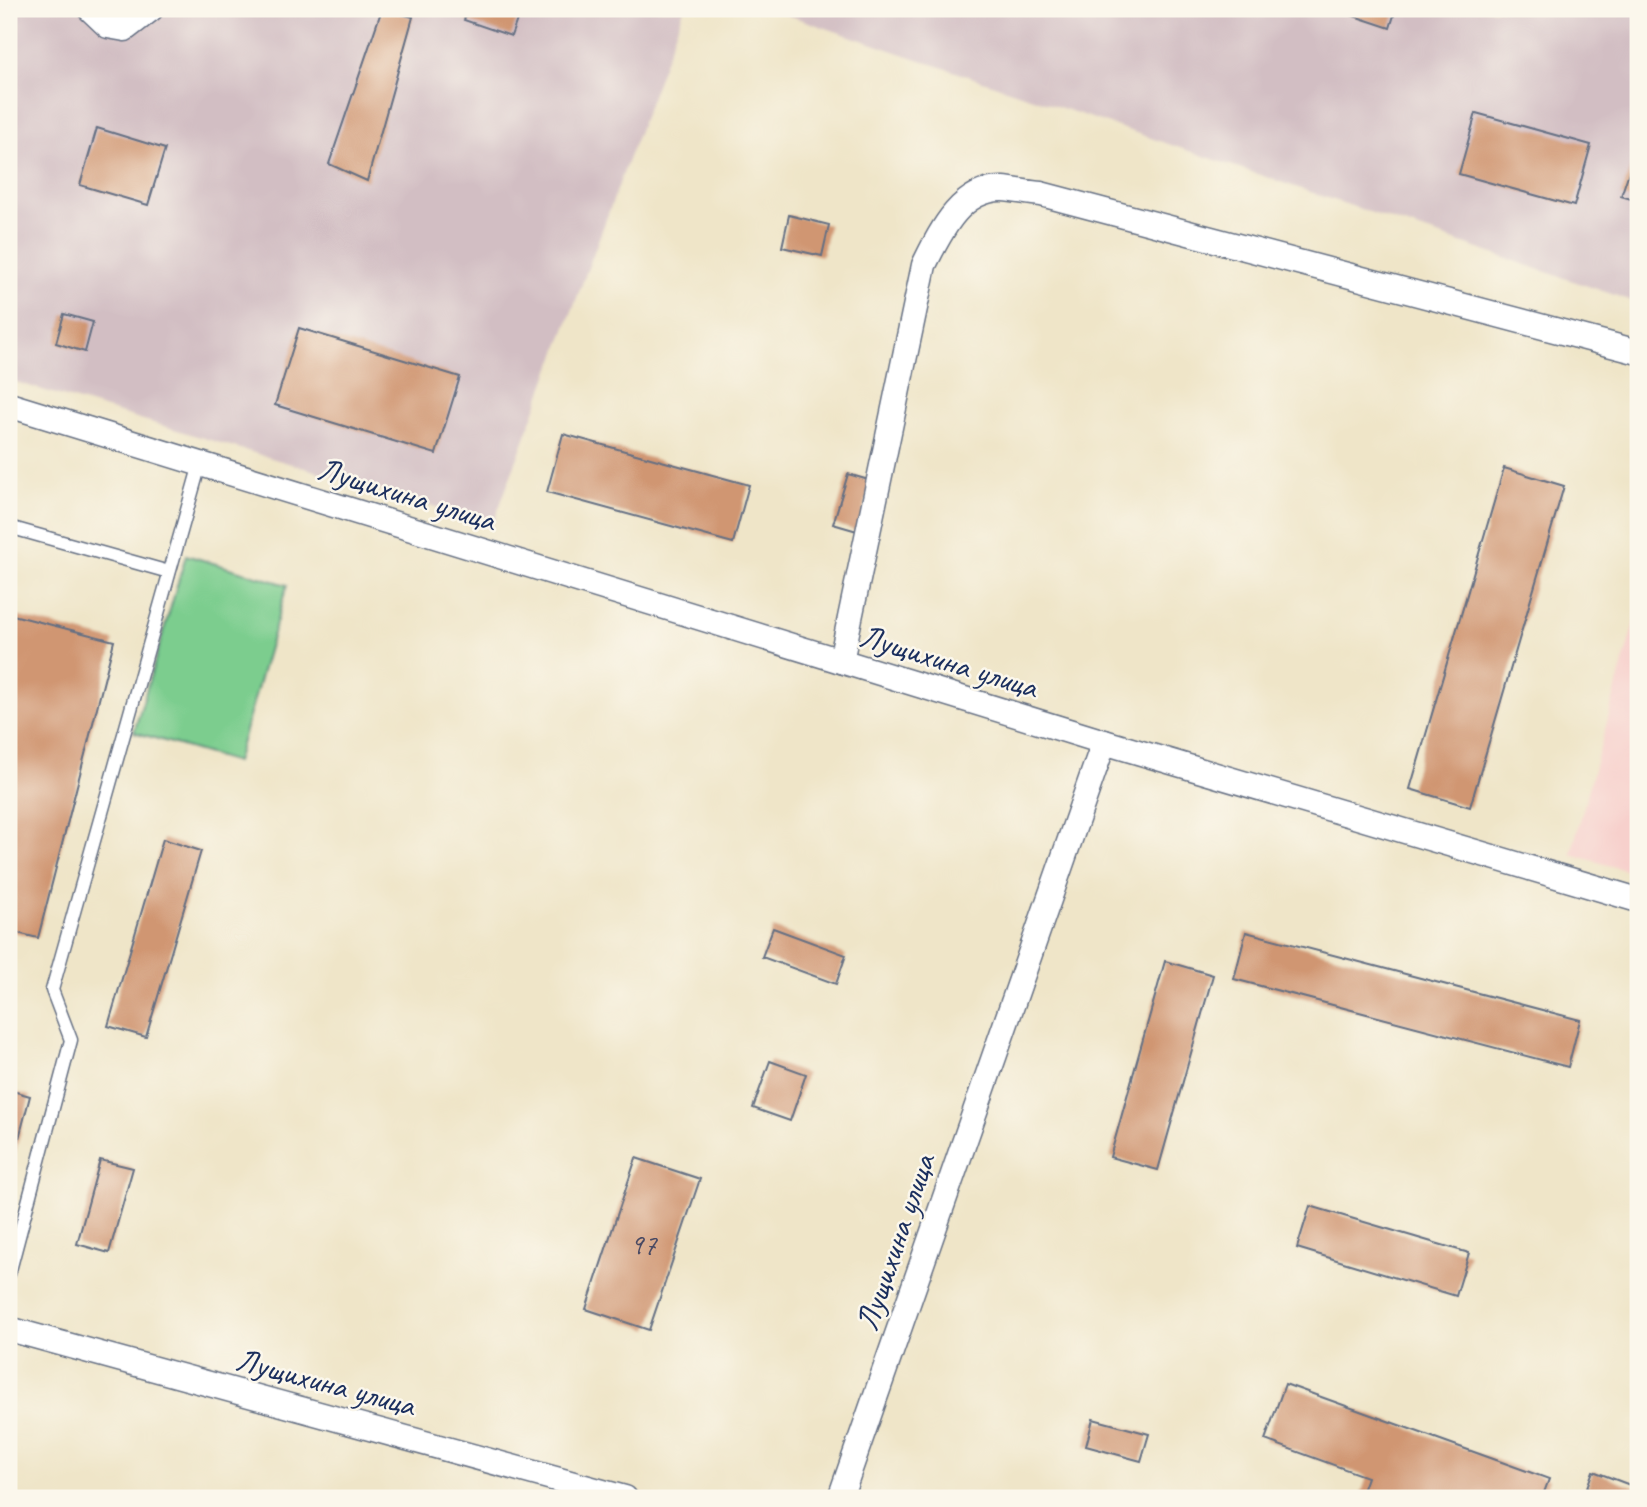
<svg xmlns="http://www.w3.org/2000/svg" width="1647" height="1507" font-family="Caveat,sans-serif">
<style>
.built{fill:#f7d0cc}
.industrial{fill:#d2bec3}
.green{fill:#7ccd8e;stroke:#4c7e76;stroke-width:2}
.building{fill:#d09672}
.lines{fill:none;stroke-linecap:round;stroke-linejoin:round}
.service-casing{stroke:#656f83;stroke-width:15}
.minor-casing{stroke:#656f83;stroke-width:27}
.service{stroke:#fff;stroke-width:12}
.minor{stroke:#fff;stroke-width:24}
.labels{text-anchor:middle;stroke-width:5;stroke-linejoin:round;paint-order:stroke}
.number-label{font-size:30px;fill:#484963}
.street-label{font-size:33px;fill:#1b2f5e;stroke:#fbf7ec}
</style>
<rect width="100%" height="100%" fill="#fbf7ec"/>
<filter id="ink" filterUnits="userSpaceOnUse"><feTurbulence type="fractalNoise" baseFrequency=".0143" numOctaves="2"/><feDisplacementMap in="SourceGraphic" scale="14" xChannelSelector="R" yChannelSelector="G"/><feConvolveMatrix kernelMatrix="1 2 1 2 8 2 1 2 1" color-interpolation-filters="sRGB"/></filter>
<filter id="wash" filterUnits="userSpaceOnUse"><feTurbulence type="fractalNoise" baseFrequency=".00686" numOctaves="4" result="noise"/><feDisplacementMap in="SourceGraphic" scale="28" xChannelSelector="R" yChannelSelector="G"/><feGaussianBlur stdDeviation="1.57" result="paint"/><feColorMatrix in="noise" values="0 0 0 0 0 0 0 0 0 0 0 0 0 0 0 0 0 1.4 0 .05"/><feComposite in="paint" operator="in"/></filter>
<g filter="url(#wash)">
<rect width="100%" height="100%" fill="#efe5c8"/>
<polygon class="built" points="1638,608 1638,874 1571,854"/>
<g class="industrial">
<polygon points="9,9 684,9 493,524 9,380"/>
<polygon points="770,9 1638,9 1638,303"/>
</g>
<polygon class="green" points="186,555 287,585 236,762 134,732"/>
<g id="blocks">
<g class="building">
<polygon points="382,9 413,17 367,181 329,164"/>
<polygon points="468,9 521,9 511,36 464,20"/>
<polygon points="1333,9 1396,9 1390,28"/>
<polygon points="1476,113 1591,145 1574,206 1459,174"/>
<polygon points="97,128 165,149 148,205 80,185"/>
<polygon points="1638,145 1638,201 1621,196"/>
<polygon points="789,215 829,225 822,256 782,247"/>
<polygon points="64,314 93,322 85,352 56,343"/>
<polygon points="299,328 460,377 436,454 275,405"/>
<polygon points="563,434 749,485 733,543 547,492"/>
<polygon points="1504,468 1564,486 1470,807 1410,789"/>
<polygon points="848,474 872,481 857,531 833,524"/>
<polygon points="9,614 114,641 38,938 9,931"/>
<polygon points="163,839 201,851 146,1037 108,1026"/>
<polygon points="773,928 846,955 836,984 762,957"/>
<polygon points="1246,932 1580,1020 1568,1067 1234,979"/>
<polygon points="1165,961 1213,975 1158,1170 1110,1157"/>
<polygon points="770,1061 806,1074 790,1121 753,1108"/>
<polygon points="9,1090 30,1096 12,1165 9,1164"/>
<polygon points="636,1158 700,1179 649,1330 586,1309"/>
<polygon points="100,1160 133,1168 109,1253 77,1244"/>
<polygon points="1310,1206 1469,1253 1456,1296 1297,1248"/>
<polygon points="1285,1384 1549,1479 1542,1498 1360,1497 1367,1477 1265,1440"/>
<polygon points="1093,1419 1149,1434 1141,1461 1086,1446"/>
<polygon points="1593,1471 1638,1488 1638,1498 1583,1498"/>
</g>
</g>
</g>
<g filter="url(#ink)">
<use href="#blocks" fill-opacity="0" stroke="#656f83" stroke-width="2"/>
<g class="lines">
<defs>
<g id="service">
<polyline points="9,527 169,572"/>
<polyline points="9,1274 71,1040 52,990 200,464"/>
</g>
<g id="minor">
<polyline points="90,9 108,26 125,29 151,9"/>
<polyline points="9,405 1104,742 840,1498"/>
<path d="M841,661l83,-396c16,-32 36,-77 79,-76 12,1 26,4 38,5l597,158"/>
<polyline points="1104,742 1638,900"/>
<polyline points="9,1329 625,1498"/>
</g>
</defs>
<use href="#service" class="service-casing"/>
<use href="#minor" class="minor-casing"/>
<use href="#service" class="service"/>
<use href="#minor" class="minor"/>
</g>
</g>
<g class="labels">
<g class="number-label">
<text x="643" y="1254">97</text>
</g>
<g class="street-label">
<text transform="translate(407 493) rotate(17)" y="12">Лущихина улица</text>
<text transform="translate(949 660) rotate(17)" y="12">Лущихина улица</text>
<text transform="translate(894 1242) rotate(-71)" y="12">Лущихина улица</text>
<text transform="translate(326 1381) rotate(15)" y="12">Лущихина улица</text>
</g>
</g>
<rect width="1647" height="1507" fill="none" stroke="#fbf7ec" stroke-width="35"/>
</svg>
